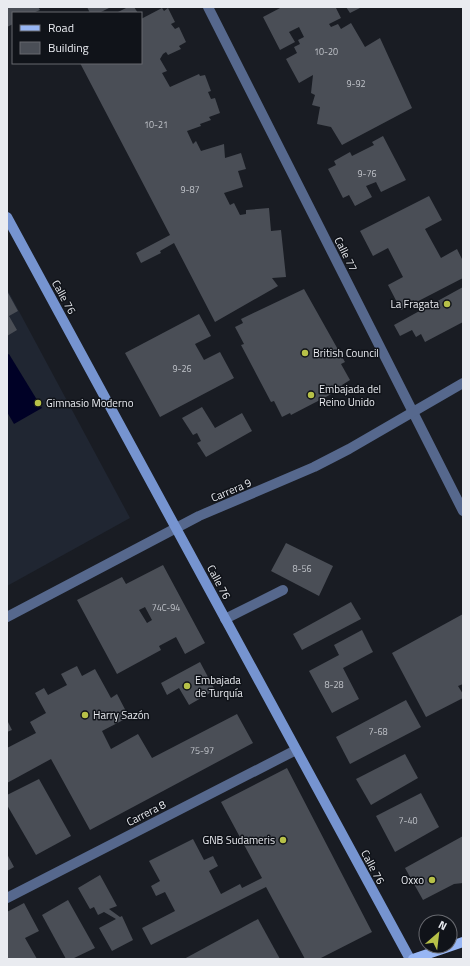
<svg xmlns="http://www.w3.org/2000/svg" width="470" height="966" font-family="'Titillium Web',sans-serif">
<style>
.built{fill:#202632}
.water{fill:#000126}
.building{fill:#4a4e56;fill-rule:evenodd}
.lines{fill:none;stroke-linecap:round;stroke-linejoin:round}
.service{stroke:#56688d;stroke-width:10}
.minor{stroke:#56688d;stroke-width:10}
.tertiary{stroke:#56688d;stroke-width:10}
.secondary{stroke:#7694d0;stroke-width:10}
.primary{stroke:#97b6f4;stroke-width:10}
.poi-dot{fill:#b7c148;stroke:#101319;stroke-width:1.5}
.labels{text-anchor:middle;stroke-width:3;stroke-linejoin:round;paint-order:stroke}
.number-label{font-size:9px;fill:#c1c4ca}
.street-label{font-size:11px;fill:#e9ebf0;stroke:#101319}
.poi-label{font-size:11px;fill:#e9ebf0;stroke:#101319;text-anchor:start}
</style>
<rect width="100%" height="100%" fill="#191c23"/>
<polygon class="built" points="7,289 130,518 7,586"/>
<polygon class="water" points="9,354 42,408 14,424 7,412 7,355"/>
<g class="building">
<polygon points="7,7 38,7 40,10 33,13 13,13 13,24 7,27"/>
<polygon points="87,7 111,7 99,13 90,13"/>
<polygon points="128,7 134,7 138,13 116,13"/>
<polygon points="282,7 338,7 336,8 341,18 329,24 331,27 338,24 341,29 351,23 365,47 380,38 412,108 342,145 331,127 317,124 320,107 312,105 315,95 311,93 313,75 299,83 286,59 297,53 294,47 300,44 298,40 304,37 299,27 289,32 295,42 280,50 263,17"/>
<polygon points="346,7 362,7 350,13"/>
<polygon points="162,8 164,11 168,8 175,22 171,24 175,29 179,27 186,42 179,46 181,49 168,55 166,52 163,54 160,59 167,71 162,73 170,87 199,74 200,76 205,75 211,91 208,92 211,99 215,98 220,113 209,117 211,120 200,124 201,126 187,131 193,144 196,141 201,151 224,144 225,158 241,153 246,169 238,171 243,187 224,193 230,205 234,203 240,215 246,214 246,210 269,208 271,231 281,230 286,277 272,278 278,286 215,322 174,243 160,251 161,253 141,263 136,253 170,235 80,63 141,63 141,19"/>
<polygon points="383,136 406,180 381,192 376,182 366,186 372,197 355,206 349,195 343,198 328,169 336,165 334,161 350,152 352,156 374,145 372,142"/>
<polygon points="429,196 442,220 425,229 441,258 457,249 463,261 463,278 401,310 388,285 403,277 388,248 373,256 360,231"/>
<polygon points="463,287 463,322 425,342 421,334 416,337 412,330 400,336 394,325"/>
<polygon points="304,289 345,362 341,364 350,380 342,385 343,388 291,415 290,413 282,417 274,401 271,402 241,345 244,344 235,327 243,323 241,319"/>
<polygon points="7,291 18,311 9,316 17,330 7,336"/>
<polygon points="199,314 211,336 195,344 204,360 220,352 234,378 160,417 125,353"/>
<polygon points="202,407 215,428 242,413 252,431 206,457 197,443 201,441 197,433 193,435 182,418"/>
<polygon points="286,543 333,566 319,596 271,571"/>
<path d="M163,565l42,78 -20,11 -9,-17 -17,9 2,4 -44,24 -40,-74 45,-23 4,7zM145,607l7,13 -5,3 -8,-13z"/>
<polygon points="351,602 361,619 302,650 293,634"/>
<polygon points="463,614 463,684 458,686 463,694 463,698 426,717 392,653"/>
<polygon points="362,630 373,652 343,668 359,699 332,713 309,671 339,655 334,645"/>
<polygon points="200,662 215,690 189,705 179,688 167,695 161,683"/>
<polygon points="77,666 82,676 95,669 111,698 117,694 129,717 102,731 111,749 138,734 152,758 237,714 253,743 90,830 51,759 7,783 7,748 36,733 30,722 46,713 35,693 44,688 48,695 67,685 61,674"/>
<polygon points="406,700 421,727 350,764 336,737"/>
<polygon points="7,720 12,730 7,732"/>
<polygon points="405,754 418,778 371,805 356,779"/>
<polygon points="287,768 372,932 319,959 305,959 266,887 151,945 142,928 175,911 165,892 156,896 151,886 160,881 149,861 193,839 204,860 213,856 218,866 209,871 221,894 240,884 242,888 262,878 221,802"/>
<polygon points="39,779 71,836 36,855 7,805 7,795"/>
<polygon points="421,793 439,827 395,852 376,816"/>
<polygon points="463,836 463,883 454,884 423,900 405,868"/>
<polygon points="7,854 14,867 7,871"/>
<polygon points="100,875 117,906 109,909 120,917 122,916 133,940 112,951 99,928 116,919 104,912 98,915 94,907 90,909 78,888"/>
<polygon points="68,900 95,948 72,959 66,959 42,915"/>
<polygon points="24,903 39,931 25,938 37,959 7,959 7,912"/>
<polygon points="258,919 280,959 184,959"/>
</g>
<g class="lines">
<polyline class="service" points="225,619 283,590"/>
<polyline class="minor" points="7,898 296,750"/>
<g class="tertiary">
<polyline points="208,7 463,511"/>
<polyline points="7,617 199,516 314,467 349,449 463,383"/>
</g>
<polyline class="secondary" points="7,217 410,959"/>
<polyline class="primary" points="413,959 463,942"/>
</g>
<g class="poi-dot">
<circle cx="447" cy="304" r="4"/>
<circle cx="305" cy="353" r="4"/>
<circle cx="311" cy="395" r="4"/>
<circle cx="38" cy="403" r="4"/>
<circle cx="187" cy="686" r="4"/>
<circle cx="85" cy="715" r="4"/>
<circle cx="283" cy="840" r="4"/>
<circle cx="432" cy="880" r="4"/>
</g>
<g class="labels">
<g class="number-label">
<text x="326" y="55">10-20</text>
<text x="356" y="87">9-92</text>
<text x="156" y="128">10-21</text>
<text x="367" y="177">9-76</text>
<text x="190" y="193">9-87</text>
<text x="182" y="372">9-26</text>
<text x="302" y="572">8-56</text>
<text x="166" y="611">74C-94</text>
<text x="334" y="688">8-28</text>
<text x="378" y="735">7-68</text>
<text x="202" y="754">75-97</text>
<text x="408" y="824">7-40</text>
</g>
<g class="street-label">
<text transform="translate(346 254) rotate(63)" y="4">Calle 77</text>
<text transform="translate(64 297) rotate(61)" y="4">Calle 76</text>
<text transform="translate(231 490) rotate(-23)" y="4">Carrera 9</text>
<text transform="translate(219 582) rotate(62)" y="4">Calle 76</text>
<text transform="translate(146 813) rotate(-27)" y="4">Carrera 8</text>
<text transform="translate(373 867) rotate(62)" y="4">Calle 76</text>
</g>
<g class="poi-label">
<text x="439" y="308" text-anchor="end">La Fragata</text>
<text x="313" y="357">British Council</text>
<text x="319" y="393">Embajada del<tspan x="319" dy="13">Reino Unido</tspan></text>
<text x="46" y="407">Gimnasio Moderno</text>
<text x="195" y="684">Embajada<tspan x="195" dy="13">de Turquía</tspan></text>
<text x="93" y="719">Harry Sazón</text>
<text x="275" y="844" text-anchor="end">GNB Sudameris</text>
<text x="424" y="884" text-anchor="end">Oxxo</text>
</g>
</g>
<rect width="470" height="966" fill="none" stroke="#e9ebf0" stroke-width="16"/>
<rect x="12" y="12" width="130" height="52" fill="#101319" stroke="#67696f"/>
<rect x="20" y="25" width="20" height="6" fill="#97b6f4" stroke="#67696f"/>
<text x="48" y="32" font-size="12" fill="#e9ebf0">Road</text>
<rect x="20" y="42" width="20" height="12" fill="#4a4e56" stroke="#67696f"/>
<text x="48" y="52" font-size="12" fill="#e9ebf0">Building</text>
<g transform="translate(438 934) rotate(28)"><circle r="19" fill="#101319" stroke="#67696f"/>
<path d="M0-3L7 15L0 10L-7 15Z" fill="#b7c148"/>
<text y="-6" font-size="11" font-weight="bold" text-anchor="middle" fill="#e9ebf0">N</text>
</g>
</svg>
